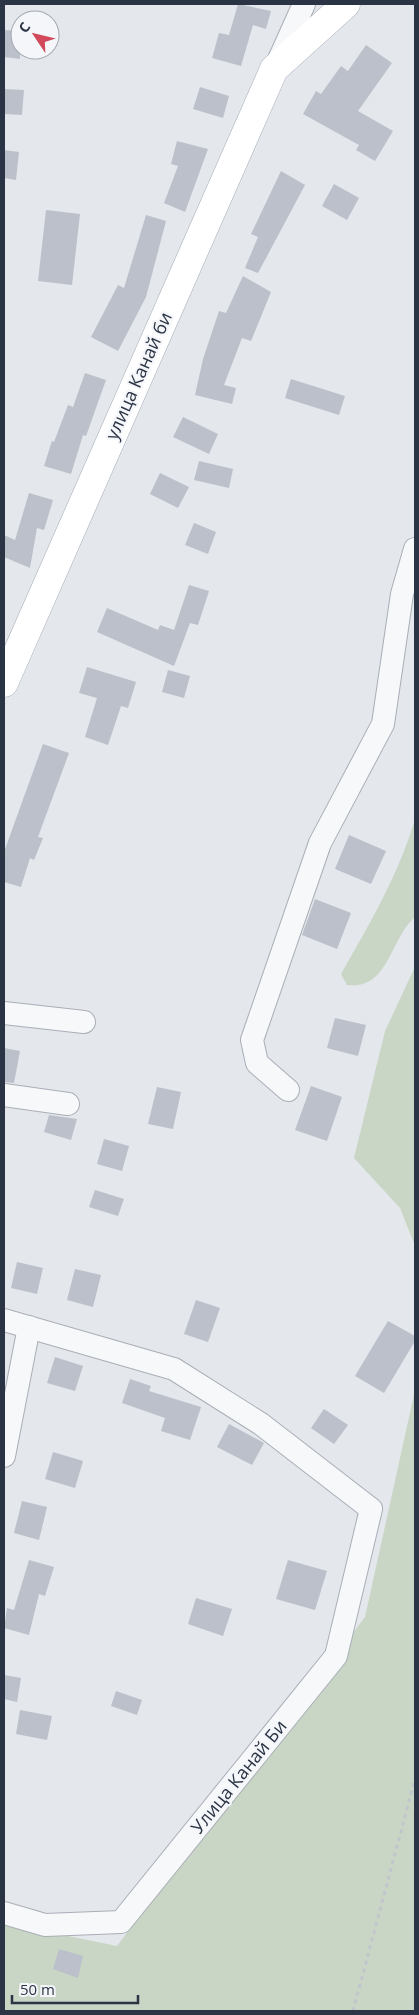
<svg xmlns="http://www.w3.org/2000/svg" width="419" height="2015" font-family="'Open Sans',sans-serif">
<style>
.green{fill:#c9d6c5}
.building{fill:#bbc0ca}
.lines{fill:none;stroke-linecap:round;stroke-linejoin:round}
.minor-casing{stroke:#a9aeb7;stroke-width:24}
.major-casing{stroke:#a3abb8;stroke-width:29}
.path{stroke:#c2c5cb;stroke-width:3;stroke-dasharray:4 4;stroke-linecap:butt}
.minor{stroke:#f7f8fa;stroke-width:22}
.major{stroke:#fff;stroke-width:28}
.labels{text-anchor:middle;stroke-width:4.5;stroke-linejoin:round;paint-order:stroke}
.street-label{font-size:18px;fill:#2b3445;stroke:#f4f6f9}
</style>
<rect width="100%" height="100%" fill="#e4e7ec"/>
<g class="green">
<path d="M415,819v98c-26,23 -26,73 -68,68l-6,-11c28,-49 58,-100 74,-155z"/>
<polygon points="415,967 415,1246 400,1208 354,1158 385,1031"/>
<polygon points="415,1390 415,2011 4,2011 4,1923 117,1946 365,1617"/>
</g>
<g class="building">
<polygon points="238,4 271,11 266,29 253,25 241,66 212,58 219,33 229,35"/>
<polygon points="4,30 20,31 20,59 4,57"/>
<polygon points="366,45 392,63 358,111 393,131 375,161 356,150 359,145 303,114 316,91 321,94 341,66 348,71"/>
<polygon points="200,87 229,96 223,118 193,109"/>
<polygon points="4,89 24,90 22,115 4,114"/>
<polygon points="177,141 208,149 185,212 164,203 178,166 171,164"/>
<polygon points="4,150 19,152 16,180 4,178"/>
<polygon points="281,171 305,185 258,273 245,268 258,237 251,234"/>
<polygon points="334,184 359,198 347,220 322,206"/>
<polygon points="46,210 80,214 72,285 38,281"/>
<polygon points="146,215 166,221 146,297 118,351 91,337 118,285 124,288"/>
<polygon points="243,276 271,292 251,341 242,338 224,385 236,388 232,404 195,395 203,359 219,311 226,313"/>
<polygon points="85,373 106,380 86,436 83,435 71,474 44,466 52,441 54,442 68,405 73,407"/>
<polygon points="291,379 345,396 339,415 285,398"/>
<polygon points="183,417 218,434 209,454 173,437"/>
<polygon points="199,461 233,469 229,488 194,480"/>
<polygon points="160,473 189,487 178,508 150,494"/>
<polygon points="29,493 53,500 44,530 37,528 30,568 4,557 4,535 15,540"/>
<polygon points="194,523 216,532 208,554 185,545"/>
<polygon points="189,585 209,591 198,625 190,623 174,666 97,632 107,608 158,630 160,625 174,630"/>
<polygon points="87,667 136,682 128,708 121,706 108,745 85,737 97,698 79,693"/>
<polygon points="168,670 190,676 184,698 162,692"/>
<polygon points="43,744 69,753 38,837 43,838 34,860 30,858 21,887 4,882 4,852"/>
<polygon points="349,835 386,851 371,884 335,869"/>
<polygon points="315,899 351,913 337,949 302,935"/>
<polygon points="335,1018 366,1025 358,1056 327,1048"/>
<polygon points="4,1048 20,1051 14,1083 4,1082"/>
<polygon points="311,1086 342,1097 327,1141 295,1130"/>
<polygon points="157,1087 181,1092 173,1129 148,1124"/>
<polygon points="49,1115 77,1119 71,1140 44,1132"/>
<polygon points="104,1139 129,1146 122,1171 97,1164"/>
<polygon points="95,1190 124,1199 118,1216 89,1207"/>
<polygon points="17,1262 43,1268 37,1294 11,1288"/>
<polygon points="75,1269 101,1275 93,1307 67,1300"/>
<polygon points="196,1300 220,1308 208,1342 184,1334"/>
<polygon points="388,1321 415,1336 415,1341 384,1393 355,1376"/>
<polygon points="55,1357 83,1366 75,1391 47,1383"/>
<polygon points="130,1379 151,1386 149,1391 201,1407 190,1440 161,1431 165,1418 122,1403"/>
<polygon points="324,1409 348,1425 334,1444 311,1428"/>
<polygon points="229,1424 264,1443 252,1465 217,1447"/>
<polygon points="53,1452 83,1461 75,1488 45,1479"/>
<polygon points="22,1501 47,1507 39,1540 14,1533"/>
<polygon points="29,1560 54,1567 45,1596 39,1594 29,1635 4,1628 7,1608 14,1610"/>
<polygon points="288,1560 327,1571 315,1610 276,1599"/>
<polygon points="196,1598 232,1609 223,1636 188,1624"/>
<polygon points="4,1675 21,1678 17,1702 4,1699"/>
<polygon points="116,1691 142,1700 137,1715 111,1706"/>
<polygon points="20,1710 52,1716 47,1740 16,1734"/>
<polygon points="59,1949 83,1956 78,1978 53,1969"/>
</g>
<g class="lines">
<defs>
<g id="minor">
<polyline points="277,64 304,4"/>
<polyline points="4,1013 84,1022"/>
<polyline points="288,1090 257,1063 252,1040 320,843 383,724 402,594 415,549"/>
<polyline points="4,1095 68,1104"/>
<polyline points="4,1320 174,1369 261,1424 371,1509 336,1656 121,1922 45,1925 4,1913"/>
<polyline points="4,1456 29,1327"/>
</g>
<polyline id="major" points="4,683 274,69 346,4"/>
</defs>
<use href="#minor" class="minor-casing"/>
<use href="#major" class="major-casing"/>
<polyline class="path" points="353,2011 415,1779"/>
<use href="#minor" class="minor"/>
<use href="#major" class="major"/>
</g>
<g class="labels">
<g class="street-label">
<text transform="translate(139 376) rotate(-66)" y="6">улица Канай би</text>
<text transform="translate(239 1777) rotate(-51)" y="6">Улица Канай Би</text>
</g>
</g>
<rect width="419" height="2015" fill="none" stroke="#2b3445" stroke-width="10"/>
<g transform="translate(35 35) rotate(305)"><circle r="24" fill="#f4f6f9" stroke="#a4a8b1"/>
<path d="M0-4L9 19L0 12L-9 19Z" fill="#d1495b"/>
<text y="-8" font-size="14" font-weight="bold" text-anchor="middle" fill="#2b3445">С</text>
</g>
<path d="M12 1995v8h126v-8" fill="none" stroke="#2b3445" stroke-width="2.5"/>
<text x="20" y="1995" font-size="15" fill="#2b3445" stroke="#f4f6f9" stroke-width="4" paint-order="stroke">50 m</text>
</svg>
